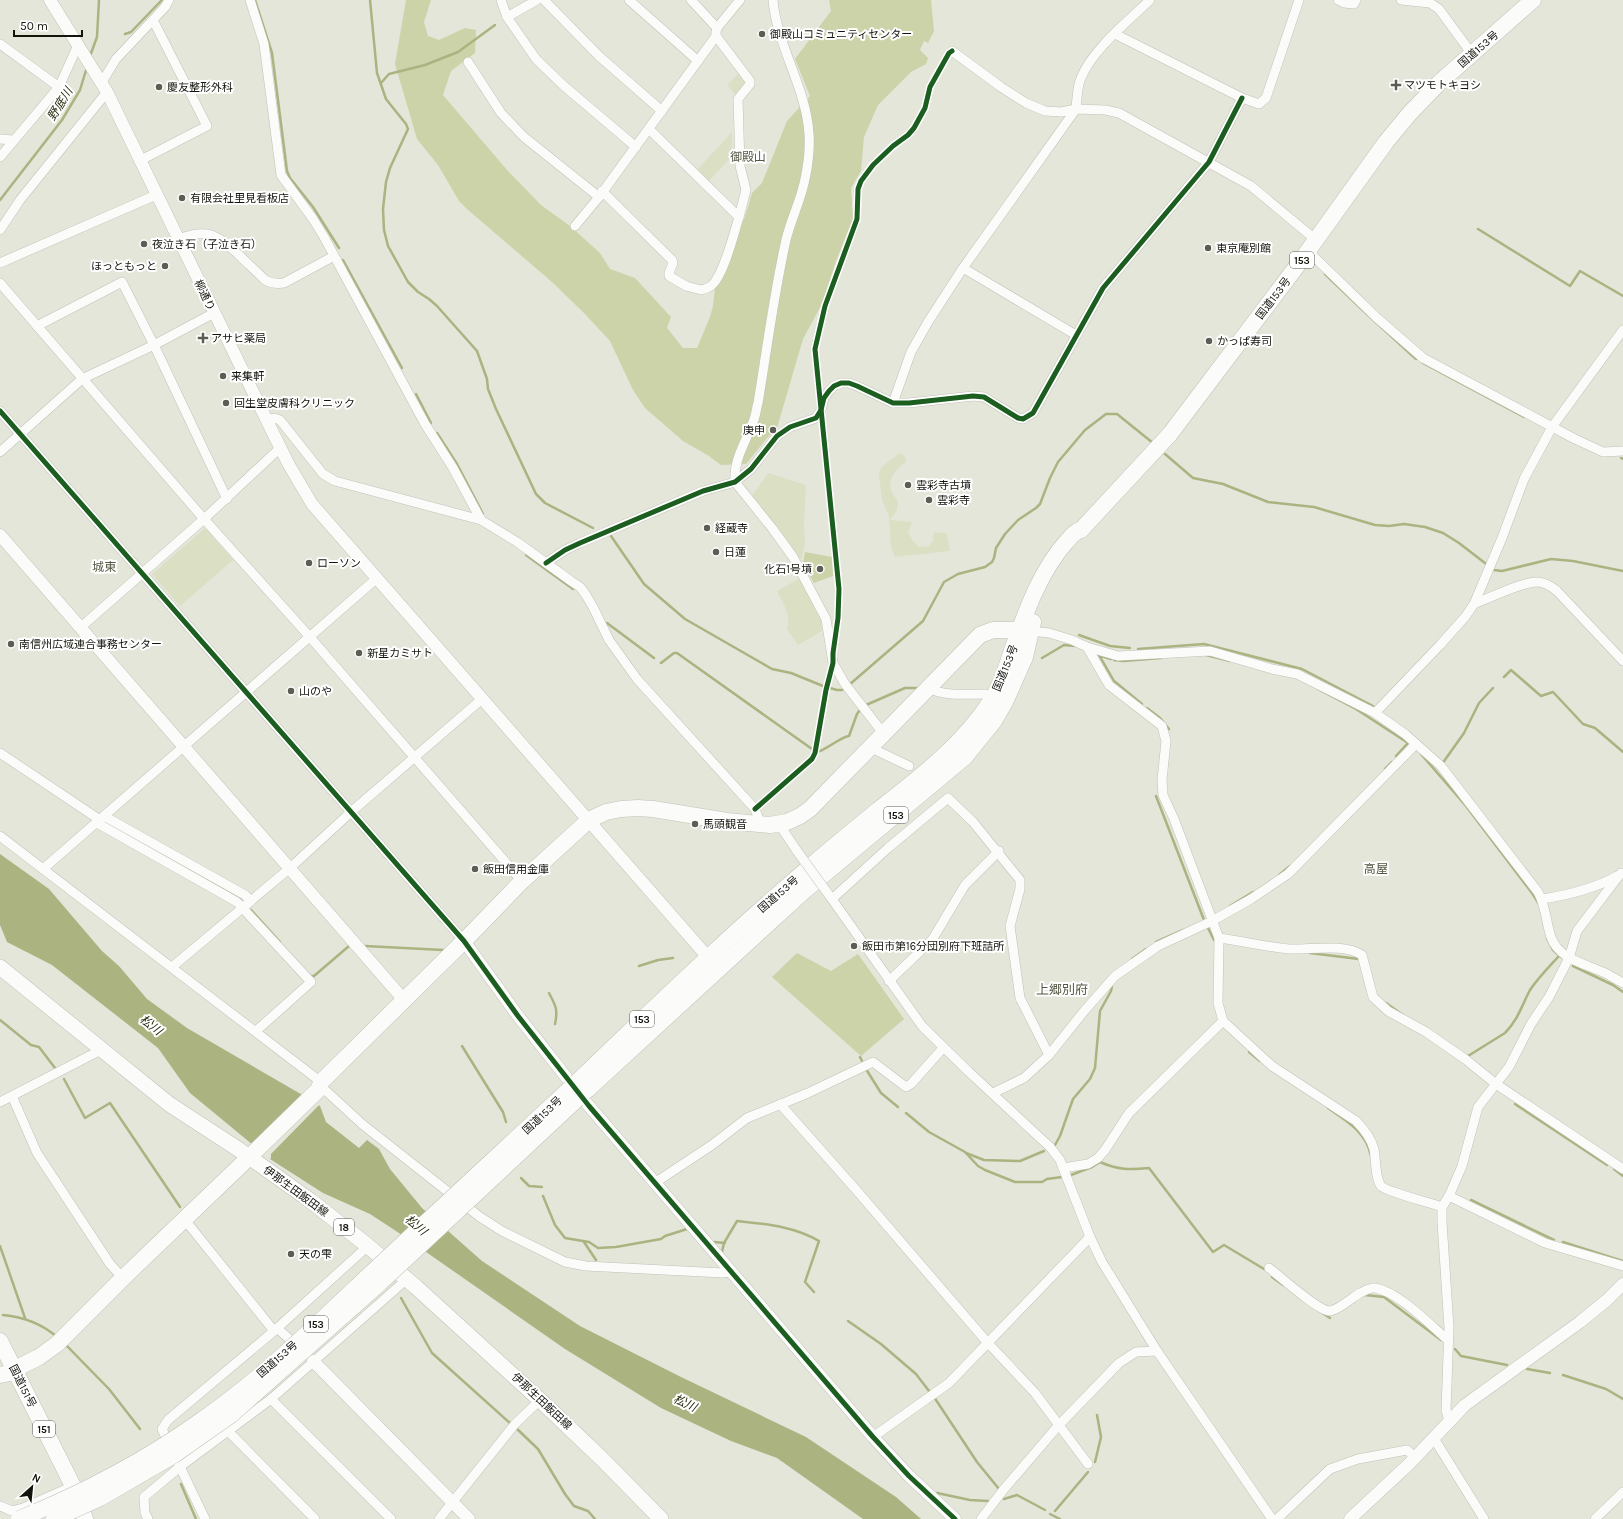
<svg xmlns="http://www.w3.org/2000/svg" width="1623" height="1519" font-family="Karla,'Noto Sans JP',sans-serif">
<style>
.green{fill:#dbe0c4}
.forest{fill:#ccd3a8}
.water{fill:#abb381}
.pier{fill:#e4e6da}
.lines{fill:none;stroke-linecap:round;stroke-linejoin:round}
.stream{stroke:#abb381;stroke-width:2.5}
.minor-casing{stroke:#c0c2b8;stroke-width:10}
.tertiary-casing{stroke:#c0c2b8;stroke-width:13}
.primary-casing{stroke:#c0c2b8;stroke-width:16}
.trunk-casing{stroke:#c0c2b8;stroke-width:17}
.minor{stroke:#fbfbf9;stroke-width:9}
.tertiary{stroke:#fbfbf9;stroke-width:12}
.primary{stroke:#fbfbf9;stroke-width:15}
.trunk{stroke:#fbfbf9;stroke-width:16}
.minor-bridge-casing{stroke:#c0c2b8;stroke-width:10;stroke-linecap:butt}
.trunk-bridge-casing{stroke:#c0c2b8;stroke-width:17;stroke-linecap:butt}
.minor-bridge{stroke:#fbfbf9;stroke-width:9}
.trunk-bridge{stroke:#fbfbf9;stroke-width:16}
.cycleway-casing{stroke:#fff;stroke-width:8}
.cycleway{stroke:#1b5e20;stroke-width:5}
.poi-dot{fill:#5c5e54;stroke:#fff;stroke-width:1.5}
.labels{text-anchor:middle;stroke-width:4;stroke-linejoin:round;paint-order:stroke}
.shield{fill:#fff;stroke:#5a5b55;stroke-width:1}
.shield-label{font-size:10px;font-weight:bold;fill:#13150c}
.poi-label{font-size:11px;fill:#13150c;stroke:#fff;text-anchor:start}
.street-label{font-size:11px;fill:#13150c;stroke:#fff}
.water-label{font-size:12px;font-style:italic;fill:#282c0e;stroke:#fff}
.neighbourhood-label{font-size:12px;fill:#545743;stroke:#fff}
.quarter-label{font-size:13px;fill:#545743;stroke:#fff}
</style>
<rect width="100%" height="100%" fill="#e4e6da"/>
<g class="green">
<polygon points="739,73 748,82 735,94 727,85"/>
<polygon points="732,132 732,156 708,182 696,171"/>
<path d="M900,453l5,3 1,6c-15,10 -22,24 -8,39l-1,9 -7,10 22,2 -4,10 5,9 6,6 10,-1 4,-5 1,-9 13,1 3,18 -55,6 -4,-11 -2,-29 -7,-17 -3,-25 2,-8z"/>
<polygon points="768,473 806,485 804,524 805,544 801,560 752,496"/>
<polygon points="205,528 233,560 180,606 152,574"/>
<path d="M800,578l21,41 1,12 -24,14 -11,-16c4,-16 -3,-23 -10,-38z"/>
</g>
<g class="forest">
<polygon points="406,0 431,0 424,22 428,36 439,40 465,28 476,30 475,53 451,71 443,95 507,170 541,205 570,226 600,253 610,269 635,278 671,317 667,328 683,348 697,348 710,317 713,306 715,288 745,217 752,193 762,183 787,121 810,96 795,59 831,11 829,0 931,0 934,31 928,43 924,41 920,50 928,58 926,64 911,72 878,105 864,137 861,171 851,188 853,219 836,261 823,302 803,339 777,428 767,438 746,464 721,465 709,456 683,441 645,408 633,390 610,341 585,314 552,282 467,209 459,201 438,165 417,139 395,64"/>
<polygon points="805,552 832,557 833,576 814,583 803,563"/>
<polygon points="797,953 831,971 858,954 904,1019 861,1056 772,977"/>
</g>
<polygon class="water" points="0,854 49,889 102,951 119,966 147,999 187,1028 299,1093 320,1106 326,1122 359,1148 367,1140 379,1149 390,1169 422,1208 482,1261 580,1326 681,1377 806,1437 896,1497 921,1519 863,1519 777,1458 731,1441 661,1408 565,1349 396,1231 370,1214 323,1193 270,1159 190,1093 158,1048 52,965 7,942 0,925"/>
<polygon class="pier" points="304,1093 320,1104 271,1154 271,1158 268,1161 254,1149"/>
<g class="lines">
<g class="stream">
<polyline points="255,0 272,53 287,171 290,178 313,207 339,248"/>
<polyline points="370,0 377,73 386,99 406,124 408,129 390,168 386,182 383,209 384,230 388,246 408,282 418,292 429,299 437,306 477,351 487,379 488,389 496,409 536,494 545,503 593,528"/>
<polyline points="125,34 131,32 162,0"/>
<polyline points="90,56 97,37 99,0"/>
<polyline points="381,83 389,74 425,65 458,52 495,25"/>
<polyline points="0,200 62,120 80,90 87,67"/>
<polyline points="1478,229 1570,286 1580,271 1623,296"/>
<polyline points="343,260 402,368"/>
<polyline points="1325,274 1367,314 1416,359"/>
<polyline points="1423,363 1524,417"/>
<polyline points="416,394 431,423"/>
<polyline points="437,433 457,464 483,514"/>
<polyline points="1165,454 1193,478 1223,484 1268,502 1314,507 1375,525 1389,526 1404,524 1425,527 1443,533 1459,543 1494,570 1502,571 1551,559 1573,561 1623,571"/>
<polyline points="1621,458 1623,459"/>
<polyline points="611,536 644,584 685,619 772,669 791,673 823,686 837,690 842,690 845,688"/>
<polyline points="526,555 573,589"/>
<polyline points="607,623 654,658"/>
<polyline points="1079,635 1110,646 1130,648"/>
<polyline points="1138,649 1204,644 1302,669 1373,706"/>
<polyline points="1099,655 1114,681 1142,704"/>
<polyline points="1206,655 1230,661"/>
<polyline points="1101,656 1111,659"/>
<polyline points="1042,658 1064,645 1075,646"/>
<polyline points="1114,660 1123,661 1161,658"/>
<polyline points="661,663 674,653 677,653 812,749"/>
<polyline points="1504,677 1511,670 1541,696 1553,692 1583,724 1595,728 1623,752"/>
<polyline points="849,685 923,621 944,582 958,574 985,567 992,562 994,558 996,548 1005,534 1018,520 1036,508 1040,504 1050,478 1058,462 1085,430 1106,414 1117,414 1153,443"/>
<polyline points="1318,689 1356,709 1408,743 1396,756"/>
<polyline points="866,705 905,688 918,688"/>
<polyline points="1147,708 1160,718 1169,729"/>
<path d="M820,751c8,-3 23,-15 29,-15l8,-22 3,-4"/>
<polyline points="1421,754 1466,806 1532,893 1539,904"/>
<polyline points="1442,764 1464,733 1479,703 1493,688"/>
<polyline points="1385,769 1392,762"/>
<polyline points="1156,796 1204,920"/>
<polyline points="106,823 241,898"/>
<polyline points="1279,875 1290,866"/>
<polyline points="1230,906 1253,892"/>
<polyline points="251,910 280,942"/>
<polyline points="1208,928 1214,940"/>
<polyline points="1547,938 1553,950 1561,957"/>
<polyline points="1156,942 1183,930"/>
<polyline points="365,946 443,950"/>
<polyline points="1310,953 1359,959"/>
<polyline points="1132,959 1146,949"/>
<polyline points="639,966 658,960 673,958"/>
<polyline points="1573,966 1613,985 1623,992"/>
<polyline points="310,976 314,976 349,946"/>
<path d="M549,993c7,13 9,17 6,31"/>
<polyline points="1386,1003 1403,1015"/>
<polyline points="0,1020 31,1045 39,1047 55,1068"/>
<polyline points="462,1046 503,1112 506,1122"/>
<polyline points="1249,1052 1260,1061"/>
<path d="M1466,1055l2,1 37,-23c13,-13 17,-28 25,-43 8,-12 19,-23 29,-34"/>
<polyline points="860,1057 862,1061"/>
<polyline points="866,1069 881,1093 898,1107"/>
<polyline points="64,1079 85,1118 110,1103 180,1207"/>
<polyline points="1515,1104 1607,1165"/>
<path d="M1328,1108c19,13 38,24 43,48"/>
<polyline points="906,1113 929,1132 965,1152 978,1166 985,1170 1015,1182 1042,1182 1047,1179 1062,1177"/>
<polyline points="1055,1145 1060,1136 1073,1099 1090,1079 1095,1068 1100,1011 1111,991 1112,986"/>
<polyline points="966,1153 984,1160 1020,1161 1044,1151"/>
<polyline points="1614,1169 1623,1176"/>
<path d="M1071,1175l21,-8 8,-5c18,8 30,8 49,6l64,84 11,-7 40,24"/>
<polyline points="521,1178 529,1186 542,1187"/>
<polyline points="543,1196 555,1225 565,1238 589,1242 598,1248 616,1247 661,1239 665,1236 687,1229"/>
<polyline points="1471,1200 1554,1240"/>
<polyline points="584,1242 596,1260"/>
<polyline points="714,1242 725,1243"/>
<polyline points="1563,1242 1623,1261"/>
<polyline points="0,1246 25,1318"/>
<path d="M722,1252l2,-9 13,-22c28,3 57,5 82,20l-14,41 9,10"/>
<polyline points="1272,1277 1283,1285"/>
<polyline points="1365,1295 1384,1297 1441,1340"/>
<polyline points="401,1298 432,1353 511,1424"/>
<polyline points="1321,1312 1330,1318"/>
<path d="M3,1315c21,2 38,8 54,22"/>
<polyline points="848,1321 881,1344 916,1374 929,1391"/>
<polyline points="65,1344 109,1389 140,1429"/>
<polyline points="1455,1349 1461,1356 1507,1365"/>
<polyline points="1527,1369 1550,1373"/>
<polyline points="1563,1375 1606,1389 1623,1399"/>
<polyline points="934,1397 977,1462 999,1489"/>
<polyline points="515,1427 538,1449 565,1494 574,1506 588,1511 595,1519"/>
<polyline points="1095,1462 1101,1437 1097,1415"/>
<polyline points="181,1484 196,1519"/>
<polyline points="937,1493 970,1500 988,1501"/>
<polyline points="1004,1499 1017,1495 1045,1510"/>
<polyline points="1055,1511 1088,1472"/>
<polyline points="1050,1514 1060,1519"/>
</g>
<defs>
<g id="minor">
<polyline points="250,0 264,44 281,175 313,219 324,237 425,424 453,468 481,520"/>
<polyline points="501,0 507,17"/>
<polyline points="537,0 507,17 536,59 564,86 636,147"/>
<polyline points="544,0 600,57 662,111"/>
<polyline points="629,0 698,61"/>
<polyline points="691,0 717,28"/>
<path d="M773,0c4,46 33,87 36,134 1,14 -1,31 -4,45 -4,21 -14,40 -19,61 -12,53 -19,109 -28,163 -2,6 -2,13 -5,19 -7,20 -20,38 -18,60l37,46 21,29 33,62 7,44 12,21 38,49"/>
<polyline points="1338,0 1344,3 1354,4 1356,0"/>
<polyline points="1401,0 1430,3 1439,9 1472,54"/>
<polyline points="1115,34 1242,98 1259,104 1266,98 1299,0"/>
<polyline points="716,36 750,81 750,84 738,99 740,166 746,190 739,217"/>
<polyline points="0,44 59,87"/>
<polyline points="952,51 1001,87 1026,103 1045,111 1061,112 1076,109 1105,110 1119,113 1251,186 1316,240"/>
<polyline points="468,62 501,113 524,137 599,197"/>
<polyline points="102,82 116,59 165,7 169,0"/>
<polyline points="0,139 13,140"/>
<polyline points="0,157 59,87 78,45"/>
<polyline points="139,161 207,126 153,20"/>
<path d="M602,191l70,69 1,3 -4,10v3l17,10 15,4c4,-1 8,-2 11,-5 12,-11 22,-52 27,-68l-90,-88"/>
<polyline points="575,226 599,197 716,36 716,32 717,28 740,0"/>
<polyline points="0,230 20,200 107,92"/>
<path d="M178,239c29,-11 38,-5 60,15 9,9 18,17 27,26 7,4 12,4 19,3l50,-27"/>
<polyline points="1308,251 1376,317 1423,358 1575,439 1603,452 1623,451"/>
<polyline points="0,263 156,195"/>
<polyline points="0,283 204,519 309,636 522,881"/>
<polyline points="37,326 122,282 154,345 227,499"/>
<path d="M1076,335l-113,-67 113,-159c1,-10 1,-22 5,-31 11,-28 47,-57 69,-78"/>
<polyline points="893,403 911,352 928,322 963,268"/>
<polyline points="0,411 464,941"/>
<polyline points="266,420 274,418 280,420 323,474 335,481 481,520 517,542 571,581 580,587 586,595 593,607 609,640 637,679 755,809 758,817 757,824"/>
<polyline points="0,452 82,379 154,345 214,313"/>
<polyline points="546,563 565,550 580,543 703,491 735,482 751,469 777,436 790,427 816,418 821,410 824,398 829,391 834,386 841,383 849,383 857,386 893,403 909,403 973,396 984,397 1018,418 1023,419 1033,413 1103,288 1209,162 1242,98"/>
<path d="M1474,604c16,-6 47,-22 63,-22 8,0 14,4 20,9l66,70"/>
<polyline points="81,627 204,519 280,448"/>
<path d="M1031,631l18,2 23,7 15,7 31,9 92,-5 62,18 25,5 78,39 30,21 36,32 97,126c8,14 8,31 13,45 8,23 36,27 56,37 5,3 11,6 16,9"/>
<path d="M1087,647l22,38 53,41 4,15 -4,39 1,15 11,24 45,119 -1,65 5,18 49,45 84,55c8,8 15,17 18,28 2,10 1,29 7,37 6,6 50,17 61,21"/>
<path d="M927,687c16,10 39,7 58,7"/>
<polyline points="1375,713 1440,645 1465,617 1474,604 1502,538 1524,479 1552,427 1623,330"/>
<polyline points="869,747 909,766"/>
<polyline points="0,753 100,820"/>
<polyline points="104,816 245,895 250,900"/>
<polyline points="97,823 237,902 311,982 256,1031"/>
<polyline points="779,824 797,851"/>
<polyline points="0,836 321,1082 324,1089 362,1124 480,1217 502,1231 565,1262 586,1266 723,1273 731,1272"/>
<polyline points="43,869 376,579"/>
<polyline points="829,895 922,1026 969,1072 1050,1147 1060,1160 1090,1237 1102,1262 1157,1351 1272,1519"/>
<polyline points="832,899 888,848 948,798 973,822 1020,880 1020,889 1010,926 1020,998 1049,1055"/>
<path d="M1542,899c26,-4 52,-10 75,-23"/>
<path d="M1219,938c23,3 47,9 70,11 22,1 55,-6 73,6l11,42 15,14 38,21 39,27 31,25 127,85"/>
<polyline points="172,967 290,868 351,812 482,699"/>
<polyline points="889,981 932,940 965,885 999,851"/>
<polyline points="993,1093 1024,1078 1049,1055 1085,1010 1115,976 1158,946 1212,921 1251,899 1288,874 1416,744"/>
<polyline points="12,1096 37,1153 110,1264 123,1278"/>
<polyline points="0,1102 101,1050"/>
<polyline points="780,1104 858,1192 987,1342 1035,1393 1088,1464"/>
<polyline points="1063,1168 1088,1164 1098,1158 1105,1150 1129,1113 1223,1021"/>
<polyline points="656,1182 712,1145 747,1118 808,1093 873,1062 906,1087 911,1084 943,1048"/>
<polyline points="1449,1196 1545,1243 1623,1266"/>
<polyline points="185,1220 274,1331"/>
<path d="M1269,1268c12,9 48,42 60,43 8,0 24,-14 31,-18 5,-2 10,-6 15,-5 24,4 55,37 74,53"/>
<polyline points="277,1328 297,1346"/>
<polyline points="271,1399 391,1519"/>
<polyline points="1449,1421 1446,1410 1449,1328 1442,1222 1442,1207 1449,1196 1462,1166 1478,1107 1509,1067 1531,1024 1549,997 1569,958 1577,931 1621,873"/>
<polyline points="228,1431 315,1519"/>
<polyline points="873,1437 949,1383 1090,1237"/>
<polyline points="1433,1437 1484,1519"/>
<polyline points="0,1506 12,1511 23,1508 73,1486"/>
<polyline points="148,1519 145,1513 144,1497 181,1466 271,1399 407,1279"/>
<polyline points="205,1519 162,1429 168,1420 274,1331 368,1246"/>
<polyline points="439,1519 515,1424 540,1400"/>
<polyline points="981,1519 1004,1489 1058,1426 1119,1363 1136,1352 1157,1351"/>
<polyline points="1277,1519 1330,1469 1358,1459 1407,1450 1415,1457"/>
<polyline points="1595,1519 1623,1492"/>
</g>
<g id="tertiary">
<polyline points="50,0 107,92 273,433 289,465 312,504 713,963"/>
<polyline points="0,535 404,1000"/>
<polyline points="464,941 518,1016 589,1106 873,1437 909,1476 955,1519"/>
<polyline points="313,1361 469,1519"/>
<polyline points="1350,1519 1410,1463 1465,1405 1580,1322 1607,1300 1623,1284"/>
</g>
<polyline id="primary" points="0,967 169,1104 238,1149 311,1201 368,1246 416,1287 540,1400 602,1459 661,1519"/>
<g id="trunk">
<path d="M578,1081c77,-74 154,-148 235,-217 21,-18 43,-36 65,-54 41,-32 86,-66 114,-111 9,-14 14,-30 19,-46 14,-38 28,-81 56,-112 4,-4 7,-10 14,-11l89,-96 130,-172 86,-120 24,-29 29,-30 94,-83"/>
<polyline points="587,1090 804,891 965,757 994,721 1005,702 1025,657 1033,622"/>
<polyline points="0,1341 73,1486 85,1519"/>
<polyline points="0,1375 15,1372 23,1365 39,1357 57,1344 123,1278 240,1166 319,1089 321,1082 464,941 522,881 589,820 606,812 621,809 638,808 653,809 727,821 770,825 787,822 800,816 810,809 980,635 993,630 1029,630"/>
</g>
</defs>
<use href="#minor" class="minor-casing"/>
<use href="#tertiary" class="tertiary-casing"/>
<use href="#primary" class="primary-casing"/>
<use href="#trunk" class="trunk-casing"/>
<use href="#minor" class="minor"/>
<use href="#tertiary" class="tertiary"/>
<use href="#primary" class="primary"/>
<use href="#trunk" class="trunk"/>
<defs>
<polyline id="minor-bridge" points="797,851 829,895"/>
<g id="trunk-bridge">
<path d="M19,1519c64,-26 124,-57 180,-97 67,-46 125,-105 184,-160 65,-60 130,-121 195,-181"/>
<polyline points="54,1519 100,1498 174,1455 231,1415 380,1283 587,1090"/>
</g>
</defs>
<use href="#minor-bridge" class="minor-bridge-casing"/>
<use href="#trunk-bridge" class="trunk-bridge-casing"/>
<use href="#minor-bridge" class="minor-bridge"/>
<use href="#trunk-bridge" class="trunk-bridge"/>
<defs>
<g id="cycleway">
<polyline points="0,411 464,941 518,1016 589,1106 873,1437 909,1476 955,1519"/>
<polyline points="546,563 565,550 580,543 703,491 735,482 751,469 777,436 790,427 816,418 821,410 824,398 829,391 834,386 841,383 849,383 857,386 893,403 909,403 973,396 984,397 1018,418 1023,419 1033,413 1103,288 1209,162 1242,98"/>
<polyline points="755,809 812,759 815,753 826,690 833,663 833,653 838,618 839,589 815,349 825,306 857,219 858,189 861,181 873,165 893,146 908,135 914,128 925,108 930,87 949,53 952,51"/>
</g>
</defs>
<use href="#cycleway" class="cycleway-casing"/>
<use href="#cycleway" class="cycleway"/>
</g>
<g class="poi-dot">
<circle cx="762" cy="34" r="4"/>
<path d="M1394 79h4v4h4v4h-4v4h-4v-4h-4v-4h4z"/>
<circle cx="159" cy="87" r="4"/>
<circle cx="182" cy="198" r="4"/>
<circle cx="144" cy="244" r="4"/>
<circle cx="1208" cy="248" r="4"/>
<circle cx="165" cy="266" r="4"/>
<path d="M201 332h4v4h4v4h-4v4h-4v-4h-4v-4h4z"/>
<circle cx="1209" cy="341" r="4"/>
<circle cx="223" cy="376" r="4"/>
<circle cx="226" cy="403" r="4"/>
<circle cx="773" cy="430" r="4"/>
<circle cx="908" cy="485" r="4"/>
<circle cx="929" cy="500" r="4"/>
<circle cx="707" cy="528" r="4"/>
<circle cx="716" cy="552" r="4"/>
<circle cx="309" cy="563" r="4"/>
<circle cx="820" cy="569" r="4"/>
<circle cx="11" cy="644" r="4"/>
<circle cx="359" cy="653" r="4"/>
<circle cx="291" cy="691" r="4"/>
<circle cx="695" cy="824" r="4"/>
<circle cx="475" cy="869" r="4"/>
<circle cx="854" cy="946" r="4"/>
<circle cx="291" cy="1254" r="4"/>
</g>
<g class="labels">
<g class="shield">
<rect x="1290" y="252" width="24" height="16" rx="3"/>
<rect x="884" y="807" width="24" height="16" rx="3"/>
<rect x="630" y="1011" width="24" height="16" rx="3"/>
<rect x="334" y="1219" width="20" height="16" rx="3"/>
<rect x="304" y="1316" width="24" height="16" rx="3"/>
<rect x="33" y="1421" width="22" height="16" rx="3"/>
</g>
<g class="shield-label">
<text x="1302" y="264">153</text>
<text x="896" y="819">153</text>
<text x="642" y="1023">153</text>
<text x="344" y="1231">18</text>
<text x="316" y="1328">153</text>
<text x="44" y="1433">151</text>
</g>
<g class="poi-label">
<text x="770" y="38">御殿山コミュニティセンター</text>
<text x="1404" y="89">マツモトキヨシ</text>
<text x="167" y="91">慶友整形外科</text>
<text x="190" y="202">有限会社里見看板店</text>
<text x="152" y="248">夜泣き石（子泣き石）</text>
<text x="1216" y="252">東京庵別館</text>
<text x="157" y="270" text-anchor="end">ほっともっと</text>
<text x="211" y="342">アサヒ薬局</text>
<text x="1217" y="345">かっぱ寿司</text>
<text x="231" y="380">来集軒</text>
<text x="234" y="407">回生堂皮膚科クリニック</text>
<text x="765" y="434" text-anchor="end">庚申</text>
<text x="916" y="489">雲彩寺古墳</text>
<text x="937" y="504">雲彩寺</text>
<text x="715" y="532">経蔵寺</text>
<text x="724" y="556">日蓮</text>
<text x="317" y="567">ローソン</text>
<text x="812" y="573" text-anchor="end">化石1号墳</text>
<text x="19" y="648">南信州広域連合事務センター</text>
<text x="367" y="657">新星カミサト</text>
<text x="299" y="695">山のや</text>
<text x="703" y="828">馬頭観音</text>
<text x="483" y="873">飯田信用金庫</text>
<text x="862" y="950">飯田市第16分団別府下班詰所</text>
<text x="299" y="1258">天の雫</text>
</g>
<g class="street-label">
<text transform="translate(1478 49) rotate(-41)" y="4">国道153号</text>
<text transform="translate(205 295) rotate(64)" y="4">柳通り</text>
<text transform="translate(1273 298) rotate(-53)" y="4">国道153号</text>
<text transform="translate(1005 668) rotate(-68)" y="4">国道153号</text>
<text transform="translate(778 894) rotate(-41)" y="4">国道153号</text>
<text transform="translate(542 1115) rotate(-43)" y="4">国道153号</text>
<text transform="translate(296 1191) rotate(36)" y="4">伊那生田飯田線</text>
<text transform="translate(277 1359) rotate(-41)" y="4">国道153号</text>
<text transform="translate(23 1386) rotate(63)" y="4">国道151号</text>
<text transform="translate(542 1401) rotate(43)" y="4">伊那生田飯田線</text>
</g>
<g class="water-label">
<text transform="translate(60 104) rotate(-58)" y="4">野底川</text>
<text transform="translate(151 1025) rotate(38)" y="4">松川</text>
<text transform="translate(416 1225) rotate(41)" y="4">松川</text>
<text transform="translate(685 1403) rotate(25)" y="4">松川</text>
</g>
<g class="neighbourhood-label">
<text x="748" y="161">御殿山</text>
<text x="104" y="571">城東</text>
<text x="1376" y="873">高屋</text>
</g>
<g class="quarter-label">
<text x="1062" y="994">上郷別府</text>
</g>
</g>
<g transform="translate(32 1487) rotate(27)" stroke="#ffffff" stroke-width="3" paint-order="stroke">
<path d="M0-3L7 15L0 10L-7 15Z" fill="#13150c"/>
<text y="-6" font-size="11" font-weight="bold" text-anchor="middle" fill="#13150c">N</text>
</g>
<path d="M14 30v6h68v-6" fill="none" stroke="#13150c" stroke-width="2"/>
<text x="20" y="30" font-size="12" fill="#13150c" stroke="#ffffff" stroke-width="3" paint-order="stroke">50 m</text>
</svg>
